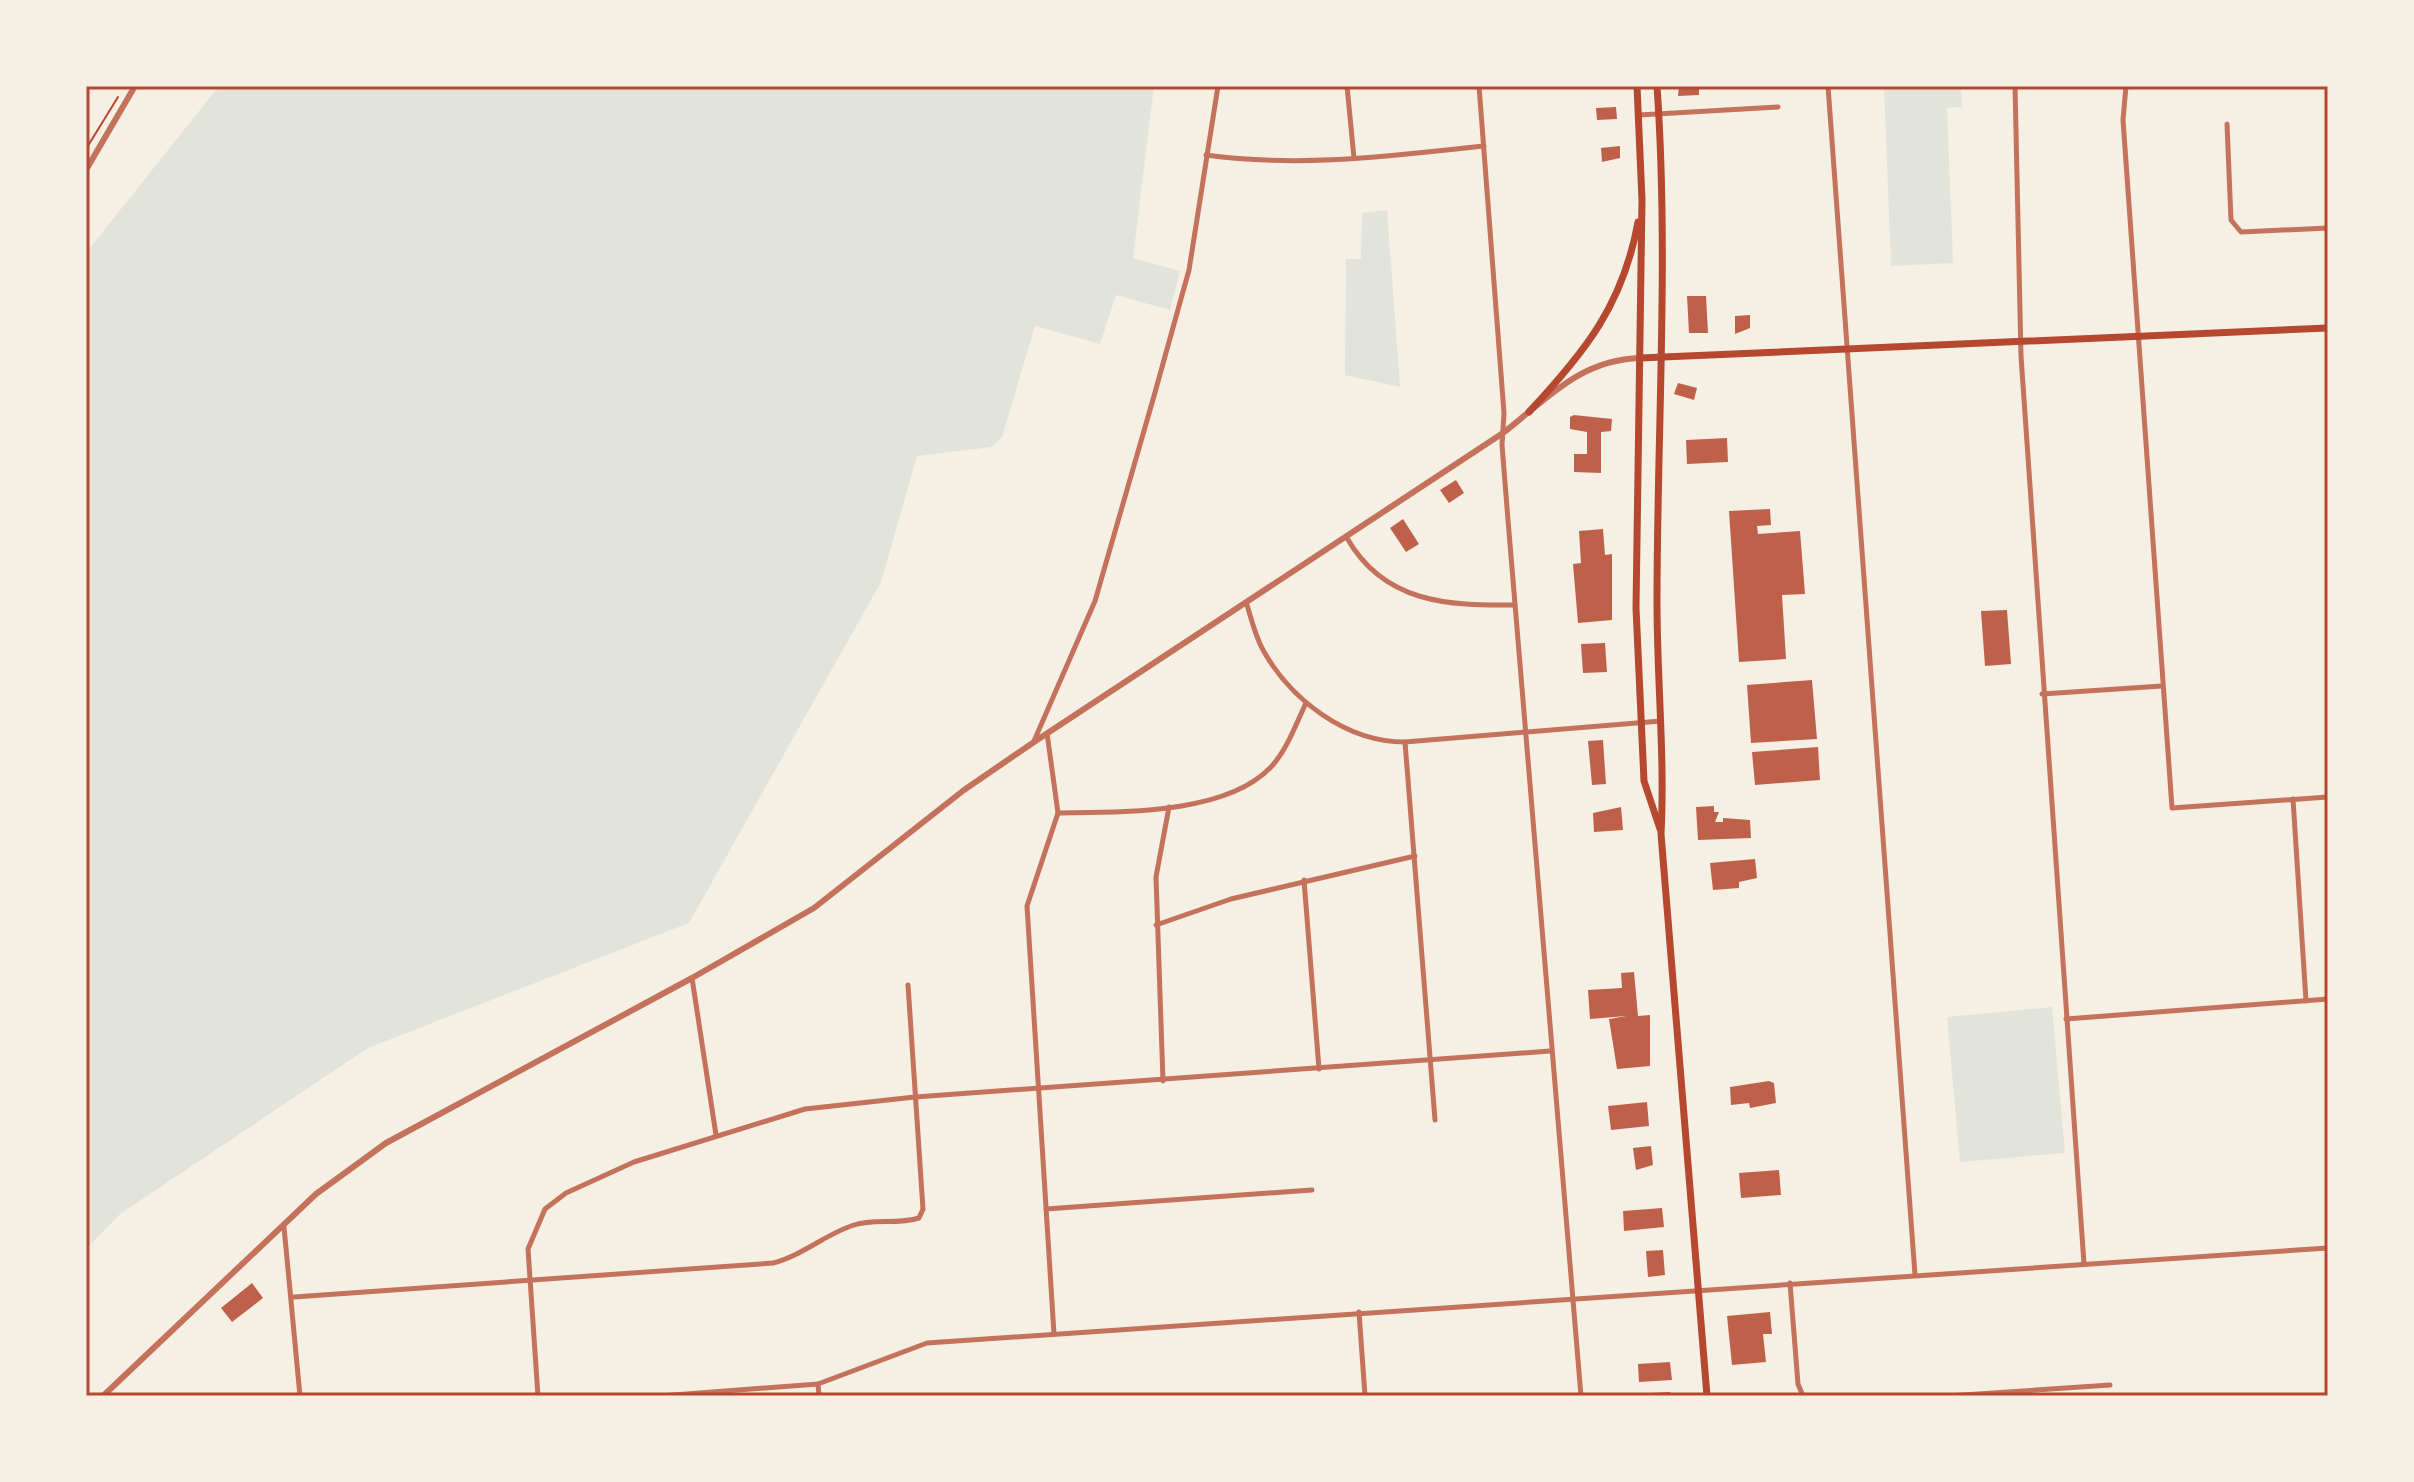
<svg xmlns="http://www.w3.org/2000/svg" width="2414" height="1482" font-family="Montserrat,sans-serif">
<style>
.green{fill:#e2e4dc}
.building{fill:#bf614a}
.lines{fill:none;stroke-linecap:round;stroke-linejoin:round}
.path{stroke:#b5482f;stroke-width:2}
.minor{stroke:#c5725c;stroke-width:5}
.tertiary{stroke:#c5725c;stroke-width:6}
.secondary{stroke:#b5482f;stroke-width:7}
.neatline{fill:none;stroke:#b5482f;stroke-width:3}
</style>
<rect width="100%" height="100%" fill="#f6efe4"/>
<g class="green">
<polygon points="219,86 1154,86 1133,258 1180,271 1170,310 1116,295 1100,344 1035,326 1002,437 992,447 917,456 881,582 689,923 368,1048 120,1214 86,1249 86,253"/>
<polygon points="1884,86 1961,86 1962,107 1947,108 1953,263 1891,266"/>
<polygon points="1387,210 1400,387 1345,375 1346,259 1361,259 1362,213"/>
<polygon points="2052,1007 2065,1153 1960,1162 1947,1017"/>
</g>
<g class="building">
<polygon points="1679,86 1699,86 1699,95 1678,96"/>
<polygon points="1616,107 1617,119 1597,120 1596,108"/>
<polygon points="1620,146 1620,158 1602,162 1601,148"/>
<polygon points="1687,296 1706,296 1708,333 1689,333"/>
<polygon points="1750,315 1750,328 1735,334 1735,316"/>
<polygon points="1678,383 1697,388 1694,400 1674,394"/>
<polygon points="1574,415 1612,419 1611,431 1601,432 1601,473 1574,472 1574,454 1587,454 1587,432 1570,429 1570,417"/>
<polygon points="1727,438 1728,462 1687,464 1686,440"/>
<polygon points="1456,480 1464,493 1449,503 1440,490"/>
<polygon points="1770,509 1771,525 1757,526 1758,534 1800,531 1805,594 1782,595 1786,659 1739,662 1729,511"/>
<polygon points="1403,519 1419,544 1406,552 1390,528"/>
<polygon points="1603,529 1605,555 1612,554 1612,620 1578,623 1573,564 1581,563 1579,531"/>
<polygon points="2007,610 2011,664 1985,666 1981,611"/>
<polygon points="1605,643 1607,672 1583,673 1581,644"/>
<polygon points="1812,680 1817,739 1751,743 1747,685"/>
<polygon points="1603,740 1606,784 1592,785 1588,741"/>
<polygon points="1818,747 1820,780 1755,785 1752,752"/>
<polygon points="1714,806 1714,812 1719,812 1715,822 1723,822 1723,818 1750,820 1751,838 1698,840 1696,807"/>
<polygon points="1621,807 1623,830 1594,832 1593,813"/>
<polygon points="1755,859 1757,878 1739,882 1739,888 1713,890 1710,863"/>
<polygon points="1634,972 1638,1016 1650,1015 1650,1066 1617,1069 1609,1019 1626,1016 1590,1019 1588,990 1622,988 1621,973"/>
<polygon points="1769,1081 1774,1083 1776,1103 1750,1108 1749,1103 1731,1105 1730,1087"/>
<polygon points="1647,1102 1649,1126 1611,1130 1608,1106"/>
<polygon points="1651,1146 1653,1165 1636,1170 1633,1148"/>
<polygon points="1779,1170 1781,1195 1741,1198 1739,1173"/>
<polygon points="1662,1208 1664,1227 1624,1231 1623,1211"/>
<polygon points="1663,1250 1665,1275 1648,1277 1646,1251"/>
<polygon points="252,1283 263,1298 232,1322 221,1308"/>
<polygon points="1770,1312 1772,1334 1763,1334 1766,1362 1732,1365 1727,1316"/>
<polygon points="1670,1362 1672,1380 1639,1382 1638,1364"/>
<polygon points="1670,1392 1671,1396 1651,1396 1651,1393"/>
</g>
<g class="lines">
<polyline class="path" points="86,149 118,97"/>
<g class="minor">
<polyline points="1347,86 1354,158"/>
<polyline points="1479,86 1504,413 1502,445 1508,520 1581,1396"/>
<polyline points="1828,86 1915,1275"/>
<polyline points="2015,86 2021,356 2084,1264"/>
<polyline points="2126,86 2123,120 2172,808 2328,797"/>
<polyline points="1639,115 1778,107"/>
<polyline points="2227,124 2231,220 2241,232 2328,228"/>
<path d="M1206,155c96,13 183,1 278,-9"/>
<path d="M1347,538c37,65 101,68 168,67"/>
<path d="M1246,602c5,15 9,34 17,48 28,50 83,92 142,92l256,-21"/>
<polyline points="2042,694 2162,686"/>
<polyline points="1047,733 1058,813 1027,906 1054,1334"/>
<polyline points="1034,741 1095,601 1154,396 1189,270 1218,86"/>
<polyline points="1405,742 1435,1120"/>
<polyline points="2293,799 2306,1001"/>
<path d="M1058,813c61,-1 168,2 213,-46 16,-17 25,-43 35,-64"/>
<polyline points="1304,880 1319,1069"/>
<polyline points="1156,925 1231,899 1415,856"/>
<polyline points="692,978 716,1135"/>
<polyline points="2066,1019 2328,999"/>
<polyline points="1163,1081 1156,877 1169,807"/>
<polyline points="1046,1209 1312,1190"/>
<polyline points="284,1227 300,1396"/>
<polyline points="1790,1283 1798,1384 1803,1396"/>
<path d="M294,1297l479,-34c28,-7 50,-27 78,-37 21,-8 46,-1 68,-8l4,-9 -15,-224"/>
<polyline points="1359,1312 1365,1396"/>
<polyline points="818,1384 819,1396"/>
<polyline points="538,1396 528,1249 545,1209 566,1193 634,1162 805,1109 915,1097 1550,1051"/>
<polyline points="660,1396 818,1384 927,1343 2328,1248"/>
<polyline points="1948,1396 2110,1385"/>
</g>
<g class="tertiary">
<polyline points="86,170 135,86"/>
<path d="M103,1396l213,-202 70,-51 306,-165 122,-70 150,-118 70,-48 469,-309c45,-35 77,-73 137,-75"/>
</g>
<g class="secondary">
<polyline points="1637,86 1642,200 1636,608 1644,781 1660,829"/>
<path d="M1657,86c12,172 0,345 0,517 0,77 8,154 4,231l46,562"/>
<polyline points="1640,358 2328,328"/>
<path d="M1529,412c56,-60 94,-107 109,-190"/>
</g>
</g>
<rect width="2414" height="1482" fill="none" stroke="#f6efe4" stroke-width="176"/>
<rect x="88" y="88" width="2238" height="1306" class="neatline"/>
</svg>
